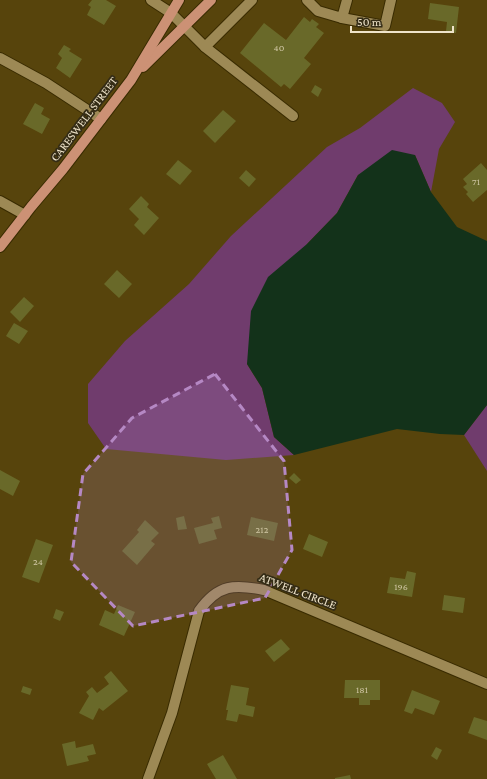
<svg xmlns="http://www.w3.org/2000/svg" width="487" height="779" font-family="'Crimson Pro',serif">
<style>
.green{fill:#703c6d}
.water{fill:#13321a}
.building{fill:#696929}
.lines{fill:none;stroke-linecap:round;stroke-linejoin:round}
.minor-casing{stroke:#392b01;stroke-width:12}
.major-casing{stroke:#392b01;stroke-width:12}
.minor{stroke:#9d8955;stroke-width:10}
.major{stroke:#cc9175;stroke-width:10}
.marked{fill:#b588c4;fill-opacity:0.2;stroke:#b588c4;stroke-width:3;stroke-dasharray:8 5;stroke-linejoin:round}
.labels{text-anchor:middle;stroke-width:3.5;stroke-linejoin:round;paint-order:stroke}
.number-label{font-size:10px;fill:#cec5a2}
.street-label{font-size:12px;fill:#efe4ca;stroke:#342c16}
</style>
<rect width="100%" height="100%" fill="#57440c"/>
<g class="green">
<polygon points="413,88 442,103 455,122 439,149 431,192 415,155 358,175 337,213 307,244 247,364 262,388 274,437 294,455 226,460 106,449 88,423 88,384 125,341 189,284 231,236 327,147 360,128"/>
<polygon points="487,405 487,471 464,435"/>
</g>
<polygon class="water" points="392,150 415,155 431,192 457,227 487,241 487,405 464,435 440,434 397,429 294,455 274,437 262,388 247,364 251,311 268,277 307,244 337,213 358,175"/>
<g class="building">
<polygon points="92,0 106,0 116,6 104,25 87,15 91,7 88,5"/>
<polygon points="430,3 459,7 456,33 446,31 447,22 428,19"/>
<polygon points="304,17 310,22 312,19 319,24 316,27 324,33 304,58 311,64 290,89 284,84 281,87 240,53 264,23 286,40"/>
<polygon points="64,45 71,49 69,51 82,59 70,78 56,68 62,58 58,54"/>
<polygon points="315,85 322,89 318,97 311,92"/>
<polygon points="35,103 44,108 41,114 50,119 42,134 23,124"/>
<polygon points="223,110 236,121 215,143 203,131"/>
<polygon points="178,160 192,171 180,185 166,174"/>
<polygon points="481,163 487,170 487,190 473,202 466,194 468,192 463,187 467,184 463,179"/>
<polygon points="246,170 256,179 249,187 239,178"/>
<polygon points="141,196 149,204 147,207 159,218 144,235 134,225 139,219 129,209"/>
<polygon points="117,270 132,284 119,298 104,284"/>
<polygon points="24,297 34,306 20,322 10,312"/>
<polygon points="14,323 28,331 19,344 6,336"/>
<polygon points="0,470 20,481 13,496 0,489"/>
<polygon points="294,473 301,480 296,484 289,478"/>
<polygon points="184,516 187,529 178,530 176,518"/>
<polygon points="219,516 222,528 214,530 217,539 199,544 194,528 213,523 211,518"/>
<polygon points="251,517 278,523 274,541 247,535"/>
<polygon points="145,520 159,533 151,541 155,544 137,565 122,551 139,532 137,530"/>
<polygon points="309,534 328,542 322,557 303,549"/>
<polygon points="36,539 53,545 39,583 22,577"/>
<polygon points="407,571 416,573 412,597 387,593 390,577 405,579"/>
<polygon points="444,595 465,598 463,613 442,610"/>
<polygon points="118,605 135,612 124,636 99,625 105,610 114,614"/>
<polygon points="56,609 64,612 60,621 53,618"/>
<polygon points="281,639 290,649 274,662 265,651"/>
<polygon points="111,671 128,691 103,711 99,708 93,720 79,713 89,696 86,692 92,687 97,693 109,684 104,677"/>
<polygon points="345,680 380,680 380,700 370,700 370,705 359,705 359,698 344,698"/>
<polygon points="231,685 249,688 246,705 255,707 253,717 239,714 237,722 226,720 228,710 226,710"/>
<polygon points="23,686 32,689 30,695 21,692"/>
<polygon points="412,690 440,701 434,715 415,708 412,714 404,711"/>
<polygon points="474,717 487,721 487,740 468,733"/>
<polygon points="75,741 76,748 93,744 96,754 87,756 89,761 67,766 62,744"/>
<polygon points="436,747 442,750 437,760 431,756"/>
<polygon points="223,755 237,779 216,779 207,764"/>
<polygon points="350,775 351,779 335,779 335,778"/>
</g>
<g class="lines">
<defs>
<g id="minor">
<polyline points="151,0 171,13 205,47 293,116"/>
<polyline points="307,0 318,11 342,18 347,0"/>
<polyline points="342,18 385,26 391,0"/>
<polyline points="205,47 252,0"/>
<polyline points="0,58 46,83 101,119"/>
<polyline points="0,201 25,215"/>
<path d="M148,779l24,-66 27,-102c19,-27 36,-27 65,-21l223,94"/>
</g>
<g id="major">
<polyline points="143,67 211,0"/>
<polyline points="0,247 31,207 63,169 131,80 179,0"/>
</g>
</defs>
<use href="#minor" class="minor-casing"/>
<use href="#major" class="major-casing"/>
<use href="#minor" class="minor"/>
<use href="#major" class="major"/>
</g>
<path class="marked" d="M215,374l69,87 8,89 -27,48 -132,28 -62,-64 12,-88 49,-56z"/>
<g class="labels">
<g class="number-label">
<text x="279" y="51">40</text>
<text x="476" y="185">71</text>
<text x="262" y="533">212</text>
<text x="38" y="565">24</text>
<text x="401" y="590">196</text>
<text x="362" y="693">181</text>
</g>
<g class="street-label">
<text transform="translate(84 119) rotate(-53)" y="4">CARESWELL STREET</text>
<text transform="translate(298 591) rotate(21)" y="4">ATWELL CIRCLE</text>
</g>
</g>
<path d="M351 26v6h102v-6" fill="none" stroke="#efe4ca" stroke-width="2"/>
<text x="357" y="26" font-size="12" fill="#efe4ca" stroke="#342c16" stroke-width="3" paint-order="stroke">50 m</text>
</svg>
